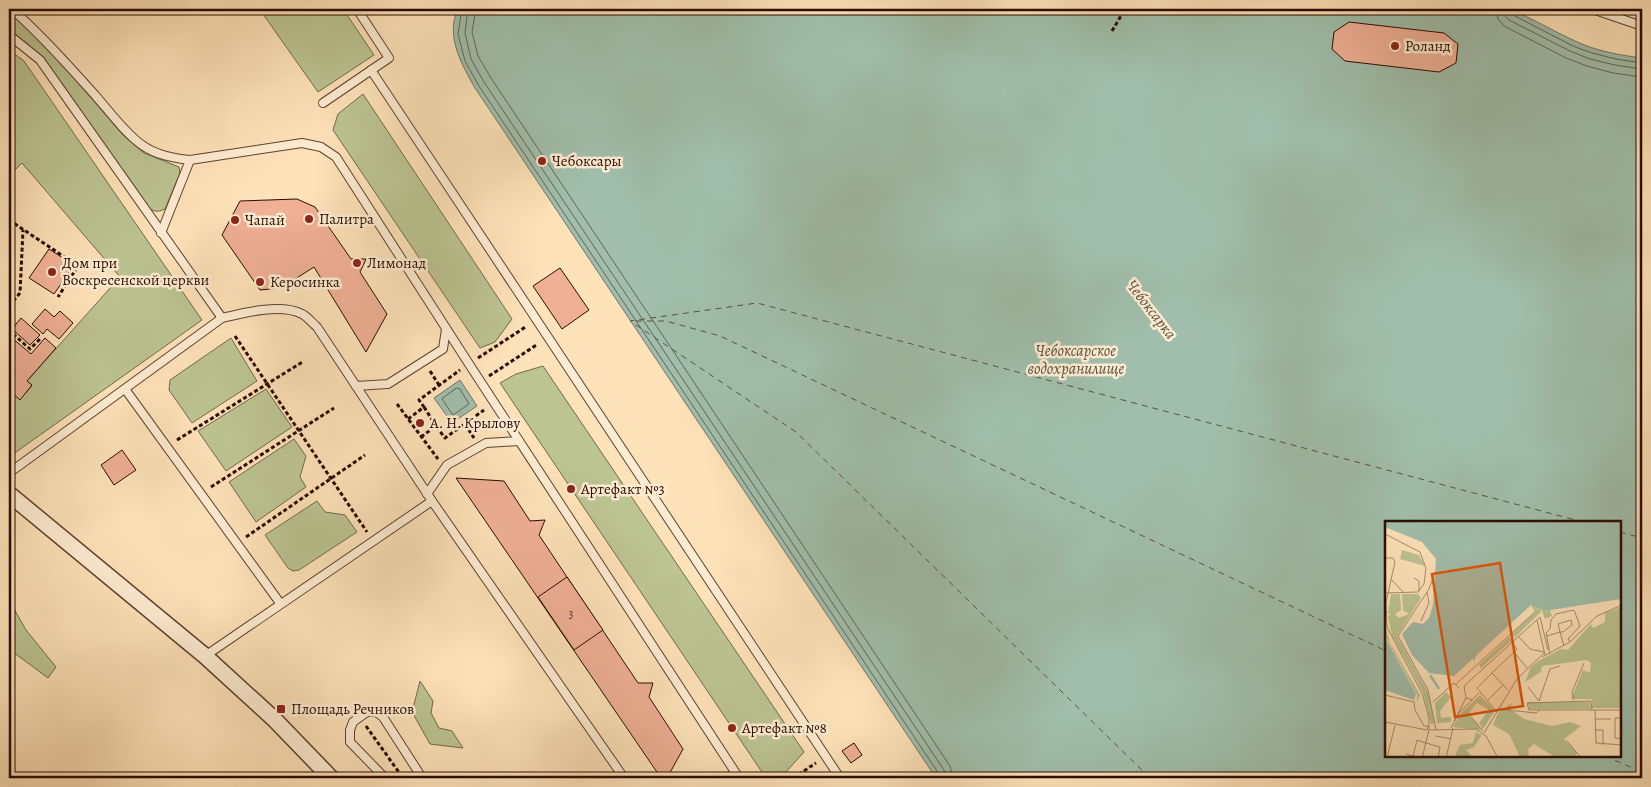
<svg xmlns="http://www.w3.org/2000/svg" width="1651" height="787" font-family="Alegreya,serif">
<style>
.green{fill:#bcc492;stroke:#73684a}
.water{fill:#a0beab;stroke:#717667;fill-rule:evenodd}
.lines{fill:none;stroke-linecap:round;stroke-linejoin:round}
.shore{stroke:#656456;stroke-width:1}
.ferry{stroke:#595345;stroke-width:1;stroke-dasharray:6 5;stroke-linecap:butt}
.building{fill:#f0b096;stroke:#2a0b01}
.service-casing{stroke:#5f412f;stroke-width:10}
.minor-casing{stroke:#5f412f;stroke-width:18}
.path{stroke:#2a0b01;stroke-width:3;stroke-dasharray:4 2.5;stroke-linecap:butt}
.service{stroke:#feecd2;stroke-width:8}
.minor{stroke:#feecd2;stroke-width:15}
.poi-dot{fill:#8f2418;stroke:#feecd2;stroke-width:2}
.labels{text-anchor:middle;stroke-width:5;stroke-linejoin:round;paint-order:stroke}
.number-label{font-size:12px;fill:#5c3426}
.poi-label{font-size:15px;fill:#2a0b01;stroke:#feecd2;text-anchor:start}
.water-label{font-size:16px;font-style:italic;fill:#595345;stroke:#feecd2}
.inset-river{fill:none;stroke:#a0beab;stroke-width:2.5}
.inset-road{fill:none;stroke:#a98c6f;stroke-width:1}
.view{fill:#de550b;fill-opacity:0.15;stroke:#de550b;stroke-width:2.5}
.inset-edge{fill:none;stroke:#2a0b01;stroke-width:2.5}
</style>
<rect width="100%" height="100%" fill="#fee2b9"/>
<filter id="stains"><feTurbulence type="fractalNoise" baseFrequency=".004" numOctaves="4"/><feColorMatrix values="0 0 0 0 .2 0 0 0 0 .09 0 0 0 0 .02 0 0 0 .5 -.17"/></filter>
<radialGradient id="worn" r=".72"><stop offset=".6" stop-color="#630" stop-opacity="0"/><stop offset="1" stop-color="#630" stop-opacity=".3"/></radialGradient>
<g class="green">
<polygon points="271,9 343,9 374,55 318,92 263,14"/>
<path d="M9,11l14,12 25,25 75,87 21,18 35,14 1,6 -15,36c-10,5 -14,1 -21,-6l-100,-143 -17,-17 -18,-13z"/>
<polygon points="9,50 24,61 202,320 9,457 9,390 20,399 32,386 27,381 120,277 22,163 9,176"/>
<polygon points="363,94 512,319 495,342 480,348 333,130 338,114"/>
<polygon points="231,338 257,381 192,423 169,390 170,380"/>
<polygon points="543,366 804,752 785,773 777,778 766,778 500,383 516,374"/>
<polygon points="266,389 292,427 226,471 198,431"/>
<polygon points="294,439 306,456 300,477 306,487 256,522 229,482"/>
<polygon points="317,501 325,512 345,515 357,532 299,570 293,571 288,568 265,535"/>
<polygon points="9,600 26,630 56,667 48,678 9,649"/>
<polygon points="420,681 433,701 431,713 439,728 452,731 463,748 430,744 412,712"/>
</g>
<g class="water">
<path d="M458,9h1051c23,9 44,22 66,32 21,10 44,14 67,17v720h-706l-461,-690c-13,-23 -30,-52 -17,-79zM1386,522h234v234h-234z"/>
<polygon points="460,380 477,406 452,423 434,398"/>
</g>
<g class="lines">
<g class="shore">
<polyline points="462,9 458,34 465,61 479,86 939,774 939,778"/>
<polyline points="468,9 465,33 471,59 484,82 944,770 946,778"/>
<polyline points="476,9 472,32 478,56 491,78 950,766 953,778"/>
<polyline points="1496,9 1498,19 1504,26 1566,58 1587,66 1613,73 1642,77"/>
<polyline points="1504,9 1505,16 1509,20 1570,51 1590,59 1615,65 1642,69"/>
<polyline points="1510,9 1513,15 1573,46 1592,53 1616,59 1642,63"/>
<polygon points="457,388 460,389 469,404 453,415 442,399"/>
</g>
<g class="ferry">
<polyline points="636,321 666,321 720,336 1386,651"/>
<polyline points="1620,532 1642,538"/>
<polyline points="1605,756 1642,772"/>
<polyline points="1150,778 796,432 630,321 757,303 1583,522"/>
</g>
</g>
<g class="building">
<polygon points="1349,22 1444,33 1458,44 1456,63 1439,72 1345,61 1332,49 1334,32"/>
<polygon points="297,199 315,207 351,259 366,259 360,272 387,314 366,352 314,267 281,288 260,290 222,235 240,201"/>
<polygon points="49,249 74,265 54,294 29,278"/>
<polygon points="560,268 589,310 562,329 533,286"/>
<polygon points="45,309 54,317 60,311 73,323 59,339 47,329 43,334 32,324"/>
<polygon points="21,318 40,335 30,345 12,329"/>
<polygon points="12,338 31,354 45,338 56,348 27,381 32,385 20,400 9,390 9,342"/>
<polygon points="122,450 136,470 114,485 101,465"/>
<polygon points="456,478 504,481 530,521 545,520 539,535 567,577 638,683 653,683 649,697 683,749 667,778 661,778"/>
<polygon points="567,577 603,630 574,650 538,597"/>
<polygon points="854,743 862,755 851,763 842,751"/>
</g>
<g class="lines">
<defs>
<g id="service">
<path d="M12,9c30,27 55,55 83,86 15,17 29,37 47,50 14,10 31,13 48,15"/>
<polyline points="1592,9 1642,26"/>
<polyline points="9,35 40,60 222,318"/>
<polyline points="371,70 840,778"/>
<polyline points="323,103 389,58 357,9"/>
<polyline points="161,233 190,160 302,143 321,147 336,157 469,364 739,778"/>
<polyline points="356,386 388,384 443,349 446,329"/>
<polyline points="125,389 280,603"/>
<path d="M9,473l213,-155c21,-5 59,-15 80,-4 5,2 10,9 15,13l115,174"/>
<polyline points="427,494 447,465 486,443 519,441"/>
<polyline points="205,656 432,501 624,778"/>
<polyline points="385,778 350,742 350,730 353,722 367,712 376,712 383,717 419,773 420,778"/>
<polyline points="727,778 735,773"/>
</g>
<polyline id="minor" points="9,494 205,656 274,719 331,778"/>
</defs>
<use href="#service" class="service-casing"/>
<use href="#minor" class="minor-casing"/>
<g class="path">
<polyline points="1252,9 1259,13"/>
<polyline points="1112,31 1125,9"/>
<polyline points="9,220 78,266 58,297"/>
<polyline points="9,306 20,293 23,230"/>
<polyline points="235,336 367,532"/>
<polyline points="9,337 12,333 30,349 40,339"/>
<polyline points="478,358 527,326"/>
<polyline points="430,371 439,385"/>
<polyline points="489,376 538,344"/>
<polyline points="397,404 438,459"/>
<polyline points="424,407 436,426"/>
<polyline points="408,419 424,407 419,400 460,370"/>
<polyline points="465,424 474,438"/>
<polyline points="421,437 436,426 445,438 484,410"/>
<polyline points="177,440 304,361"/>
<polyline points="211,487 334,408"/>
<polyline points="246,537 365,455"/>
<polyline points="366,726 403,778"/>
<polyline points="793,778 816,763"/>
</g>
<use href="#service" class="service"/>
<use href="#minor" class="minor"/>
</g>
<g class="poi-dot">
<circle cx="1395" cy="46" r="5"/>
<circle cx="542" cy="161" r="5"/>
<circle cx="309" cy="219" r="5"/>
<circle cx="235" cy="220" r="5"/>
<circle cx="357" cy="263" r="5"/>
<circle cx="52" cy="272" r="5"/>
<circle cx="260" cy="282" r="5"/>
<circle cx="420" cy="423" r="5"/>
<circle cx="571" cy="489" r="5"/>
<rect x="276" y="704" width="10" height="10" rx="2.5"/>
<circle cx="732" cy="728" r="5"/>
</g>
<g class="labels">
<g class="number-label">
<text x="571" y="618">3</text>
</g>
<g class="poi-label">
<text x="1405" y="51">Роланд</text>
<text x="552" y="166">Чебоксары</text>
<text x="319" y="224">Палитра</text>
<text x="245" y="225">Чапай</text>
<text x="62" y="268">Дом при<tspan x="62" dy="17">Воскресенской церкви</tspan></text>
<text x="367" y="268">Лимонад</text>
<text x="270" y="287">Керосинка</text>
<text x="430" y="428">А. Н. Крылову</text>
<text x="581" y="494">Артефакт №3</text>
<text x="291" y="714">Площадь Речников</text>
<text x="742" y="733">Артефакт №8</text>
</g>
<g class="water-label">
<text transform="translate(1152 309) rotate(52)" y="6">Чебоксарка</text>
<text x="1076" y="356">Чебоксарское<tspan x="1076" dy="18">водохранилище</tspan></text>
</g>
</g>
<g transform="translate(1385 521)">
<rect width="236" height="236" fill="#fee2b9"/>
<path d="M17,29l17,5 6,11 -25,-7zM6,73h9l1,16 -6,4 4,4 10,-4 -6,-4 -1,-16h16l3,4 -24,38 31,56 7,31 -4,1 -8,-32 -31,-57 -4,-19 3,-2 -3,-1zM146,84l11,6 8,-1 2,6 -7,3 -3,-8 -27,26 -3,-3 23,-22zM236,86v101h-29v-9h-21l12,-29 7,3 1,-10 -4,-3 -45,6 -1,6 -16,10 6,-15 7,-6 23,-12 7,1 23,-26 2,4 12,-6v-9zM0,105l5,17 30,52 -3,7v-7l-32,-60zM124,116l3,3 -31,28 -2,-3zM61,171l5,5 -11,14 1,7 10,-1v5l-14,1 -2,-20zM95,174l15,16 -12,18 -4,-6 10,-13 -12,-7 -8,10 12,17 -28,-3 7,-13zM143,181h62l1,7h-62zM127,182l-2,6 14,10 28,7 18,-4 11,4 -17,13 13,14 -3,4h-19l-21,-13 -6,5 1,8h-9l-11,-23 -16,-9 5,-12zM91,211l6,3 -8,12 -8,3 6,7 -18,1 6,-13 13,-2z" fill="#bcc492"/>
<path d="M0,0h236v78l-77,12 -13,-6 -77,71 -25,-3 -17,-18 -10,-21 11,-12 10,2 6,-6 4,-13 3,-46 -14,-17 -37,-15zM0,116l31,57 -2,6 -29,-10z" fill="#a0beab"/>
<path class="inset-river" d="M98,0l-13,126 4,11 7,-16 48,-67 40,-23 29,-31M88,134l26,-91 5,-43M45,154l9,14"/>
<path class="inset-road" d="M0,13l35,18 6,16 -2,16 -6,8 -33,1M0,37h8l2,4 -9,40 1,25 35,66 7,25v12l-7,28M50,51l-6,17 -31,47 30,54 8,40M29,57l5,3v10M6,58l12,13M152,99l8,35M36,100l8,-18 -2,-11M133,115l12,13 14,3M162,115l13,-4h3l9,-7 -1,-5 -13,4 2,8 4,14M129,131l13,16M165,133l-4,-21 4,-4 1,-9 5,-6 18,-4 6,16 -12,13 2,3M157,136l28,-15 27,-26 25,-11M107,152l-15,15 19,23M71,163l79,-72M143,166l11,14M123,169l-16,-17 25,-24 -5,-6M0,174l29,7 1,8 9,16h4l-1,4 -42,-8M88,179l-7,-2 -2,-12 76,-69 8,33M189,179l-2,-8 12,-29M102,180l16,-16M154,180l11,-32 10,-3M48,181l21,-19 5,5M113,188l38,4 4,-3M207,189l-1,-9 -64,2 2,7h93M210,189l1,33 26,2M87,197l11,13M237,197h-7v20l7,1M210,198h16M69,200l12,-23M66,207l8,-15 20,-20M44,209l47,-1 10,7 12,22M210,209h8v15M99,212l33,-54 27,-26M51,215l15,3M182,220l14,17M41,222l14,4 -2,11M21,233l7,2 4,-16 9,3M2,237l8,-33M61,237l7,-30"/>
<path class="view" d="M115,42l23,143 -68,11 -23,-143z"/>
<rect width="236" height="236" class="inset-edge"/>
</g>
<rect width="1651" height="787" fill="none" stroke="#fee2b9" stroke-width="30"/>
<rect x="10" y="10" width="1631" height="767" fill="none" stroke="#2a0b01" stroke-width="2.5"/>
<rect x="15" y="15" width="1621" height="757" fill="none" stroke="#2a0b01"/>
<rect width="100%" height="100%" filter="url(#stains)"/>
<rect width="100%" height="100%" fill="url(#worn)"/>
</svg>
